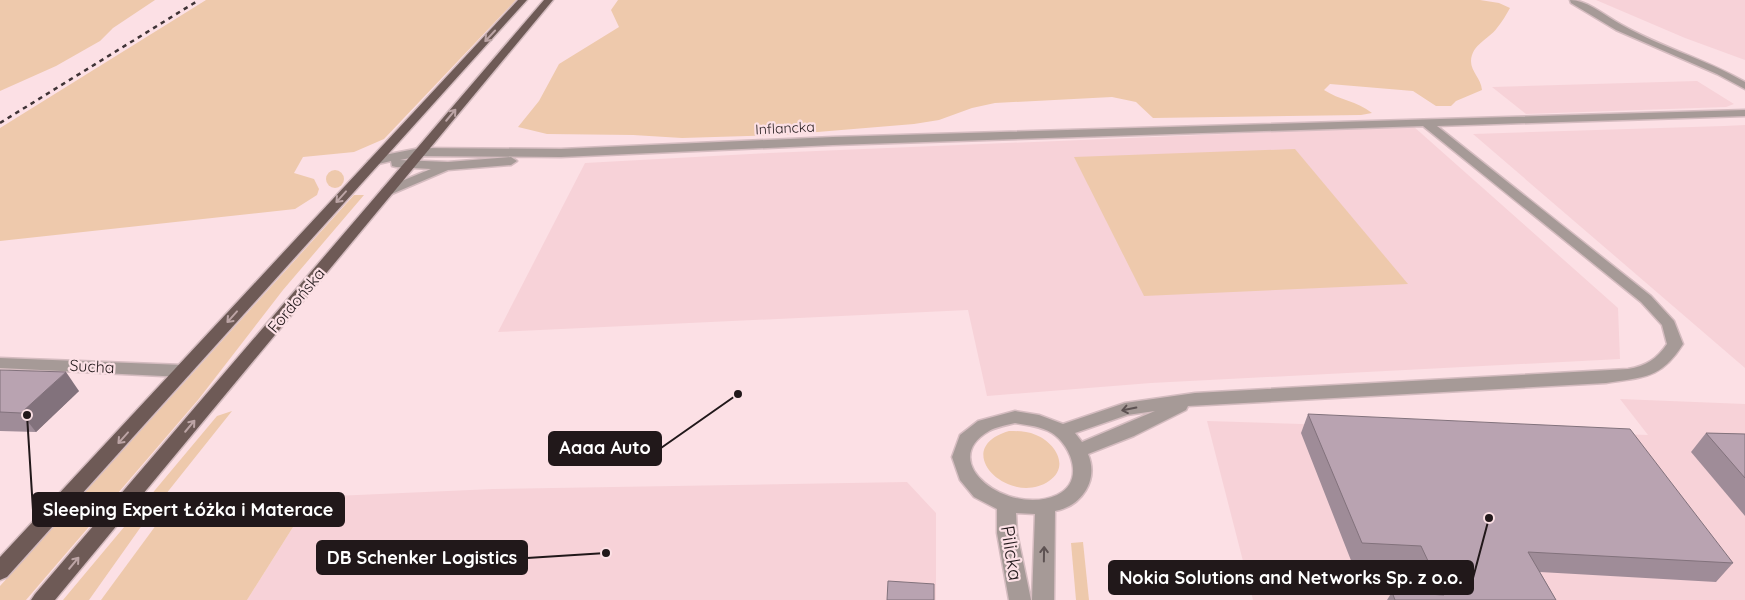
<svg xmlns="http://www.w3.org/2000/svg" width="1745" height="600" font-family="Quicksand,sans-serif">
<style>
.built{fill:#f7d2d8}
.green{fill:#eec9ac}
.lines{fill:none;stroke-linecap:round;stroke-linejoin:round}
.street-casing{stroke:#d5bcc0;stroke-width:3}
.primary-casing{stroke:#d5bcc0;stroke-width:3}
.street{fill:#a69a97;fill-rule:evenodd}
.primary{fill:#6e5a56;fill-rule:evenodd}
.rail{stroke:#3f3336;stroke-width:2.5;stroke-dasharray:4.5 4.5;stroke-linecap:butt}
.wall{fill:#9f8c98}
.shaded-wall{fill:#82727c}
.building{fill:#b9a3b1;stroke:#82727c}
.oneway{stroke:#bca4a5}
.oneway2{stroke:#5d5252}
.labels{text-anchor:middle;stroke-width:4.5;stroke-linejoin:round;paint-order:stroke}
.far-street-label{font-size:14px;fill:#21181a;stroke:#fce0e5}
.street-label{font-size:16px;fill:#21181a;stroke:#fce0e5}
.near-street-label{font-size:19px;fill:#21181a;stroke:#fce0e5}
.leader{fill:none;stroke:#21181a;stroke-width:2}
.callout-dot{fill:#21181a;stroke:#fce0e5;stroke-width:2}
.callout{fill:#21181a;stroke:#21181a;stroke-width:2}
.callout-label{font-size:18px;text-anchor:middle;font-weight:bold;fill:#fff}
</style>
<rect width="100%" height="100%" fill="#fce0e5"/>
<g class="built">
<polygon points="1596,0 1745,0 1745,60 1685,38"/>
<polygon points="1697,81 1734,104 1726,107 1526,114 1492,87"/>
<polygon points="1745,125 1745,368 1473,134 1724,126"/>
<polygon points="1413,126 1618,308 1620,359 1151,383 987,396 968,310 498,332 585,163 769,153"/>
<polygon points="1620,399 1745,404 1745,600 1253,600 1207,421 1648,435"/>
<polygon points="907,482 936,513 936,600 247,600 312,497 493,489"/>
</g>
<g class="green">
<polygon points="0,0 155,0 113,28 100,41 56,66 0,91"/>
<polygon points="206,0 516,0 384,139 354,152 303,157 294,173 314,179 319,189 317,195 295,209 0,241 0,128"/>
<path d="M618,0h862l19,3 11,5c-4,7 -8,14 -13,20 -9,12 -25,16 -26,33 0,11 10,17 11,29l-26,11 -5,5h-15l-23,-15 -83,-7 -6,6c15,10 33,11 48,23l-11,2 -208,3 -17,-16 -24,-5 -117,6 -23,5 -33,12 -25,4 -133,11 -99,3 -49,-3 -86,-1 -29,-7 21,-26 20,-37 60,-37 -8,-17z"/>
<polygon points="1295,149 1408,284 1144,296 1074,157"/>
<circle cx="335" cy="179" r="9"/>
<polygon points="354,195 364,195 283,290 198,400 26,600 0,600 0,586"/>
<polygon points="232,411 150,514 89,600 63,600 217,416"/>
<path d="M1009,431c9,0 18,0 27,4 18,7 35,31 13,46 -39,27 -101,-32 -40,-50z"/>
<polygon points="312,497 247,600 101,600 162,517"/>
<polygon points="1083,542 1089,600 1076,600 1071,543"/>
</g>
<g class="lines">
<defs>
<g id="street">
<path d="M1570,0c16,0 31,13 45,21 41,25 89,37 130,61v7l-28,-15 -101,-44 -45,-27z"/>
<path d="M1745,110v6l-308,10 214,170 23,25 9,23c-22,35 -39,33 -77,39l-418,23 -2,4 -52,26 -46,18c11,26 -6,52 -33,57l-1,89h-22l3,-86 -19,-1 1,20 14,67h-22l-12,-67v-24l-23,-12 -14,-17 -8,-23 8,-22 18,-14 37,-10 24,4 24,9 62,-21 70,-10 433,-24c18,-3 29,-10 39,-25l-5,-19 -21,-23 -218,-176 -590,19 -272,12 -141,-1 -20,4 48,2 63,-5 6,4 -6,4 -63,5 -61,26 -6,-4 1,-3 49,-20 -35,-2 -4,-1 -1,-5 -17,4 -6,-4 6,-4 46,-9 141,1 272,-12zM1155,411l-73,31 -7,-9 52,-18zM1015,423c12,2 26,3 37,10 20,13 33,49 5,62 -48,22 -122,-33 -68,-64 7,-4 18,-6 26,-8z"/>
<polygon points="0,358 183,365 189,367 191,371 189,375 183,377 0,368"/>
</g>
<g id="primary">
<polygon points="518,0 527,0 7,577 0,580 0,557"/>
<polygon points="544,0 553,0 55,600 31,600 35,594"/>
</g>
</defs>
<use href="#street" class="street-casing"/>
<use href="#primary" class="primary-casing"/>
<use href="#street" class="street"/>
<use href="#primary" class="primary"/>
<polyline class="rail" points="0,123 199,0"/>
</g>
<g class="wall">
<polygon points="0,370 79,391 36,432 0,431"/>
<polygon points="1308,414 1733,563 1716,582 1540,572 1556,600 1387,600 1392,592 1423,594 1410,566 1352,563 1301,433"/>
<polygon points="1706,433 1745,434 1745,516 1691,452"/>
</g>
<polygon class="shaded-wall" points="66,372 79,391 36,432 21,413"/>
<g class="building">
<polygon points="0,370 66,372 21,413 0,412"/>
<polygon points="1308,414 1630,429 1733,563 1528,552 1556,600 1395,600 1392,592 1444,595 1421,546 1362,543"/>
<polygon points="1706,433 1745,434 1745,478"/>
<polygon points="888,581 934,584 934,600 887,600"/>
</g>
<defs><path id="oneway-shaft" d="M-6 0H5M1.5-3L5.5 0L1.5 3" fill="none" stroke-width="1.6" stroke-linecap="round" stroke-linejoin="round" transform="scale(1.25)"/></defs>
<g class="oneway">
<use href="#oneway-shaft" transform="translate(490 36) rotate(133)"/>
<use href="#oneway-shaft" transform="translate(451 115) rotate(-50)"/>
<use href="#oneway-shaft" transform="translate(341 197) rotate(132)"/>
<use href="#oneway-shaft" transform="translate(232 317) rotate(132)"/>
<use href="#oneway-shaft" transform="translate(190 426) rotate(-50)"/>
<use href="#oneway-shaft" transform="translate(123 438) rotate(132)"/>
<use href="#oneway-shaft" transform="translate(74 563) rotate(-50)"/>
</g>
<g class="oneway2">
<use href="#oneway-shaft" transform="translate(1129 409) rotate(169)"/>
<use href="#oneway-shaft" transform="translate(1044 554) rotate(-89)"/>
</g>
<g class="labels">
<g class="far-street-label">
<text transform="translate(785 128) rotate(-3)" y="5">Inflancka</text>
</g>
<g class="street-label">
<text transform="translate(296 300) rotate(-50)" y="6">Fordońska</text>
<text transform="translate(92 366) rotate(3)" y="6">Sucha</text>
</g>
<g class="near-street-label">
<text transform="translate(1012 553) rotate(81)" y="7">Pilicka</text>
</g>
</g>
<path class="leader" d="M738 394L661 448M27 415L33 510M606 553L527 558M1489 518L1473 578"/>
<g class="callout-dot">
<circle cx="738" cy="394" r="5"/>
<circle cx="27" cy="415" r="5"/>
<circle cx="606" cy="553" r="5"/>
<circle cx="1489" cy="518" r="5"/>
</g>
<g class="callout">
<rect x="549" y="432" width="112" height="33" rx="5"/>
<rect x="33" y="493" width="311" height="33" rx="5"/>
<rect x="317" y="541" width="210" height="33" rx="5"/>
<rect x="1109" y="561" width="364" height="33" rx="5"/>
</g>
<g class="callout-label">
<text x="605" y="454">Aaaa Auto</text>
<text x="188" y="516">Sleeping Expert Łóżka i Materace</text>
<text x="422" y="564">DB Schenker Logistics</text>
<text x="1291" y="584">Nokia Solutions and Networks Sp. z o.o.</text>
</g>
</svg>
